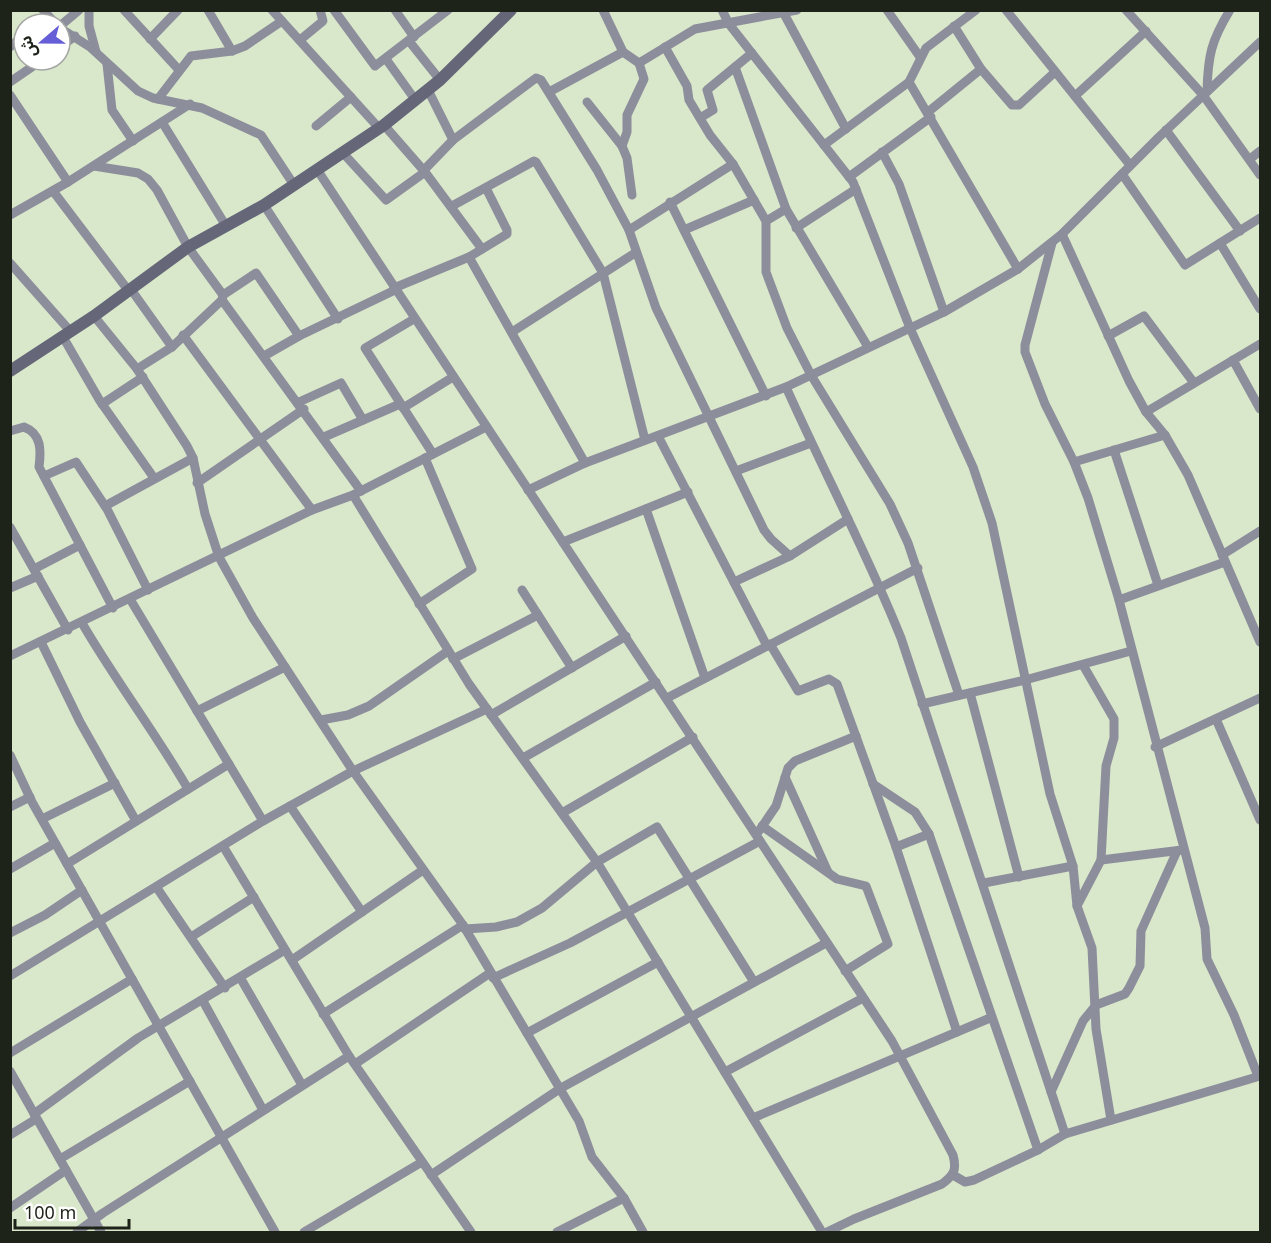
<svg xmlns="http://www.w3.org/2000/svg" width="1271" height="1243" font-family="'Noto Sans','Noto Sans Arabic',sans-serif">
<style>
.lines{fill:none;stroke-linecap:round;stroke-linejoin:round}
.street{stroke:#8d8e9b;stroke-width:9}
.secondary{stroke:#656778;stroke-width:12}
</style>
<rect width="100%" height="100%" fill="#d9e7cb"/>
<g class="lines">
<g class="street">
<polyline points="43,10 56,24"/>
<polyline points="89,10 89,26 96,52"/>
<polyline points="124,10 179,70"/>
<polyline points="208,10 232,51"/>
<polyline points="272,10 378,127"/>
<polyline points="334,10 375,66 448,10"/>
<polyline points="395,10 414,37"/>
<polyline points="603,10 623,52"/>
<polyline points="722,10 729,24 853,182 910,328 973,467 992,523 1050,794 1073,866 1077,906"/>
<polyline points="782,10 846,129"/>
<polyline points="887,10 920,57"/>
<polyline points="1006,10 1130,165"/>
<polyline points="1126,10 1203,95 1260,175"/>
<polyline points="36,24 47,15"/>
<polyline points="60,26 79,10"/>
<polyline points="954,26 981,69 1012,105 1019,105 1055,72"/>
<polyline points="60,28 90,47 138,91 153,98 202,108 261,135 294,185"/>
<polyline points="150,39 178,10"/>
<polyline points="300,40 323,21 320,10"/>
<polyline points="409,41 440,80"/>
<polyline points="10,47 24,35"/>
<polyline points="60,47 75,36"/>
<polyline points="665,47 687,86 689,100 710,135 733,164 766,221 766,272 787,328 811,375 890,504 908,543 959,695"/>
<polyline points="386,59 416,101"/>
<polyline points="107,64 112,110 133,141"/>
<polyline points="735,67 786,209"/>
<polyline points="10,82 42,60"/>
<polyline points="909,82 1018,269"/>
<polyline points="428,90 453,140"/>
<path d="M1207,91c1,-35 4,-50 23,-81"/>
<polyline points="549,92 623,52 639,63 695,29 797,10"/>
<polyline points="10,95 68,182"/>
<polyline points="1075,96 1146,31"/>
<polyline points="158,99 191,56 232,51 245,46 282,21"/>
<polyline points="587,102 622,146 627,158 632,195"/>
<polyline points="928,112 981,69"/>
<polyline points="700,118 713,110 707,90 752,53"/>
<polyline points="162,122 226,226"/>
<polyline points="384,125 425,172 482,249"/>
<polyline points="316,126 351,97"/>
<polyline points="1166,130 1240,231"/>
<polyline points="824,145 909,82 926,48 976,10"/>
<polyline points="622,146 627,132 627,115 644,79 639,63"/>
<polyline points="882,152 899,184 944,312"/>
<polyline points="343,153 386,200 425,172"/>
<polyline points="1250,159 1260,151"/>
<polyline points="94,166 138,173 148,179 157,190 188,247 223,295 222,300 361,491"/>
<polyline points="424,170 453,140 536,78 541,80 597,170 629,230 656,308 764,530 771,539 790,556"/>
<path d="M318,171l574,870 61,114c4,15 1,20 -11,29l-88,35 -27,13"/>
<polyline points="1122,174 1185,265 1260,218"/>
<polyline points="849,177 931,117"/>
<polyline points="53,191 128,290"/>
<polyline points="670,202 766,396"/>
<polyline points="264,205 338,319"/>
<polyline points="452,206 534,161 536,162 603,273 645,440"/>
<polyline points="10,215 68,182 190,104"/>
<polyline points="766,221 786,209 868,347"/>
<polyline points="796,228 856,189"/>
<polyline points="629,230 733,164"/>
<polyline points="684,230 754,200"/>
<polyline points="1062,234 1129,381 1146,412 1165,435 1188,475 1260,642"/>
<polyline points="1052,243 1025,345 1025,352 1045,404 1074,462 1088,498 1119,600 1205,928 1207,959 1234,1015 1258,1076"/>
<polyline points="1220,243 1260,309"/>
<polyline points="469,257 585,463"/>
<polyline points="10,263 71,332"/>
<polyline points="130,288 172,347"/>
<polyline points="394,288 469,257 507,234 507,230 486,188"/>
<polyline points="223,295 256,273 299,336"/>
<polyline points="94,316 137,369 187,446 193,458 205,514 219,557 253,618 353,771 463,925 579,1121 592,1157 624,1198 643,1232"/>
<polyline points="414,319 365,348 433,454"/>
<polyline points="512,332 635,253"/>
<polyline points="183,335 312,510"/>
<polyline points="1108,336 1144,316 1194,383"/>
<polyline points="63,337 100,401 154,478"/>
<polyline points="264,356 299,336 395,290"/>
<polyline points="1233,360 1260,409"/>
<polyline points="137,369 172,347 222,300"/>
<path d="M786,387c38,85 81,166 115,251l164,496"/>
<polyline points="299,402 341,383 363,420"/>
<polyline points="102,404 143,377"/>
<polyline points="403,408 453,377"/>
<polyline points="1146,412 1260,344"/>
<path d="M10,431l14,-4c18,7 17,24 15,40l74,141"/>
<polyline points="658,436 767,646"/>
<polyline points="324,437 400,404"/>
<polyline points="1114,450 1158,585"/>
<polyline points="1074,462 1165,435"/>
<polyline points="736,471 811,443"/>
<polyline points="44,476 76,462 107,509 148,590"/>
<polyline points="197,483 304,409"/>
<polyline points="528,490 585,463 786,387 944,312 1018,269 1062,234 1159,137 1260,42"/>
<polyline points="353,495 469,684 597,862 822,1232"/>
<polyline points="105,506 193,458"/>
<polyline points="646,509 705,678"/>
<polyline points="10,527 68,630"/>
<polyline points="563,542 688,492"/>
<polyline points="1222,555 1260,531"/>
<polyline points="34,569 80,545"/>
<polyline points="734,582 790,556 848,519"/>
<polyline points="10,588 38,576"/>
<polyline points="522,590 572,668"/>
<polyline points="130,599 263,821"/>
<polyline points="1119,600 1225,562"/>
<polyline points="419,604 472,569 425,458"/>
<path d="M82,623c33,57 73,109 106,166"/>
<polyline points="41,642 80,722 136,821"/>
<polyline points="770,644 798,691 829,679 837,684 896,847 957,1032"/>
<polyline points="10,656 312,510 353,495 486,427"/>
<polyline points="453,659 538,615"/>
<polyline points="1083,665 1114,719 1114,738 1106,766 1101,860 1077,906 1092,948 1096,1029 1111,1120"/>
<polyline points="970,693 1019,877"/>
<polyline points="667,698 918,568"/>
<polyline points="922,704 1025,680 1131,651"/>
<polyline points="197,711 285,667"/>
<polyline points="491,715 626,636"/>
<polyline points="1216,719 1260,820"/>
<polyline points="321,720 348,715 369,706 448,651"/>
<polyline points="1155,747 1260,698"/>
<polyline points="10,755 32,802 275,1232"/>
<polyline points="523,758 656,682"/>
<polyline points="785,777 828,872"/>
<polyline points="873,784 915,812 929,834 1038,1150"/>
<polyline points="290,806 362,912"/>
<polyline points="10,807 30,797"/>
<polyline points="562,813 693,737"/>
<polyline points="42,819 115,783"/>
<polyline points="762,826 837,879 866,886 888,944 845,971"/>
<polyline points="759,831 776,806 788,768 795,761 856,736"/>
<polyline points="223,846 349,1056 471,1232"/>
<polyline points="896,847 929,834"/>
<polyline points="1101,860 1182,850"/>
<polyline points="67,864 229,764"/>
<polyline points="10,869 55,843"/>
<polyline points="984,883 1073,866"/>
<polyline points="157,888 225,988"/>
<polyline points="465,929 496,927 517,922 542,908 597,862 657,827 754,982"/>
<polyline points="10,933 45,915 82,890"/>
<polyline points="191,937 254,897"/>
<polyline points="292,960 423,870"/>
<polyline points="10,976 263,821 353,771 487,709"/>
<polyline points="493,978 570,943 760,841"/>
<polyline points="241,979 302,1085"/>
<polyline points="203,1001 263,1110"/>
<polyline points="323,1014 463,925"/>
<polyline points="527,1033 658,962"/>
<polyline points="10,1053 132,979"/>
<polyline points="355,1064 490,973"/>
<polyline points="10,1071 101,1232"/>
<polyline points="725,1072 863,998"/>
<polyline points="1051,1092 1083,1021 1096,1005 1125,994 1129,988 1140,966 1141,931 1177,851"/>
<polyline points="34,1114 138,1038 285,950"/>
<polyline points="753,1118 990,1018"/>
<polyline points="10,1135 36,1119"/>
<polyline points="60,1159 190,1081"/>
<polyline points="431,1175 561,1088 826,943"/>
<polyline points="953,1175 965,1182 974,1180 1038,1150 1065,1134 1260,1076"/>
<polyline points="10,1208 66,1170"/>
<polyline points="77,1232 103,1213 349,1056"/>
<polyline points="304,1232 422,1162"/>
<polyline points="557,1232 624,1198"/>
</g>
<polyline class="secondary" points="10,371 94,316 188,247 264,205 384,125 440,80 511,10"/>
</g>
<rect width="1271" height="1243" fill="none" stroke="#1e2319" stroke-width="24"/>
<g transform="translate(42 42) rotate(250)"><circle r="28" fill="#ffffff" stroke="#a5a7a3" stroke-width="1.5"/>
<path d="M0-4.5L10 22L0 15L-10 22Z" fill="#655ed7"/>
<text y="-9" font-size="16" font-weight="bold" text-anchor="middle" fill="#1e2319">ش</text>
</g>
<path d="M15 1219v9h114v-9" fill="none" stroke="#1e2319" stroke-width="3"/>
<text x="24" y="1219" font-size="18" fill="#1e2319" stroke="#ffffff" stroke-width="4.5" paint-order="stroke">100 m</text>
</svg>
